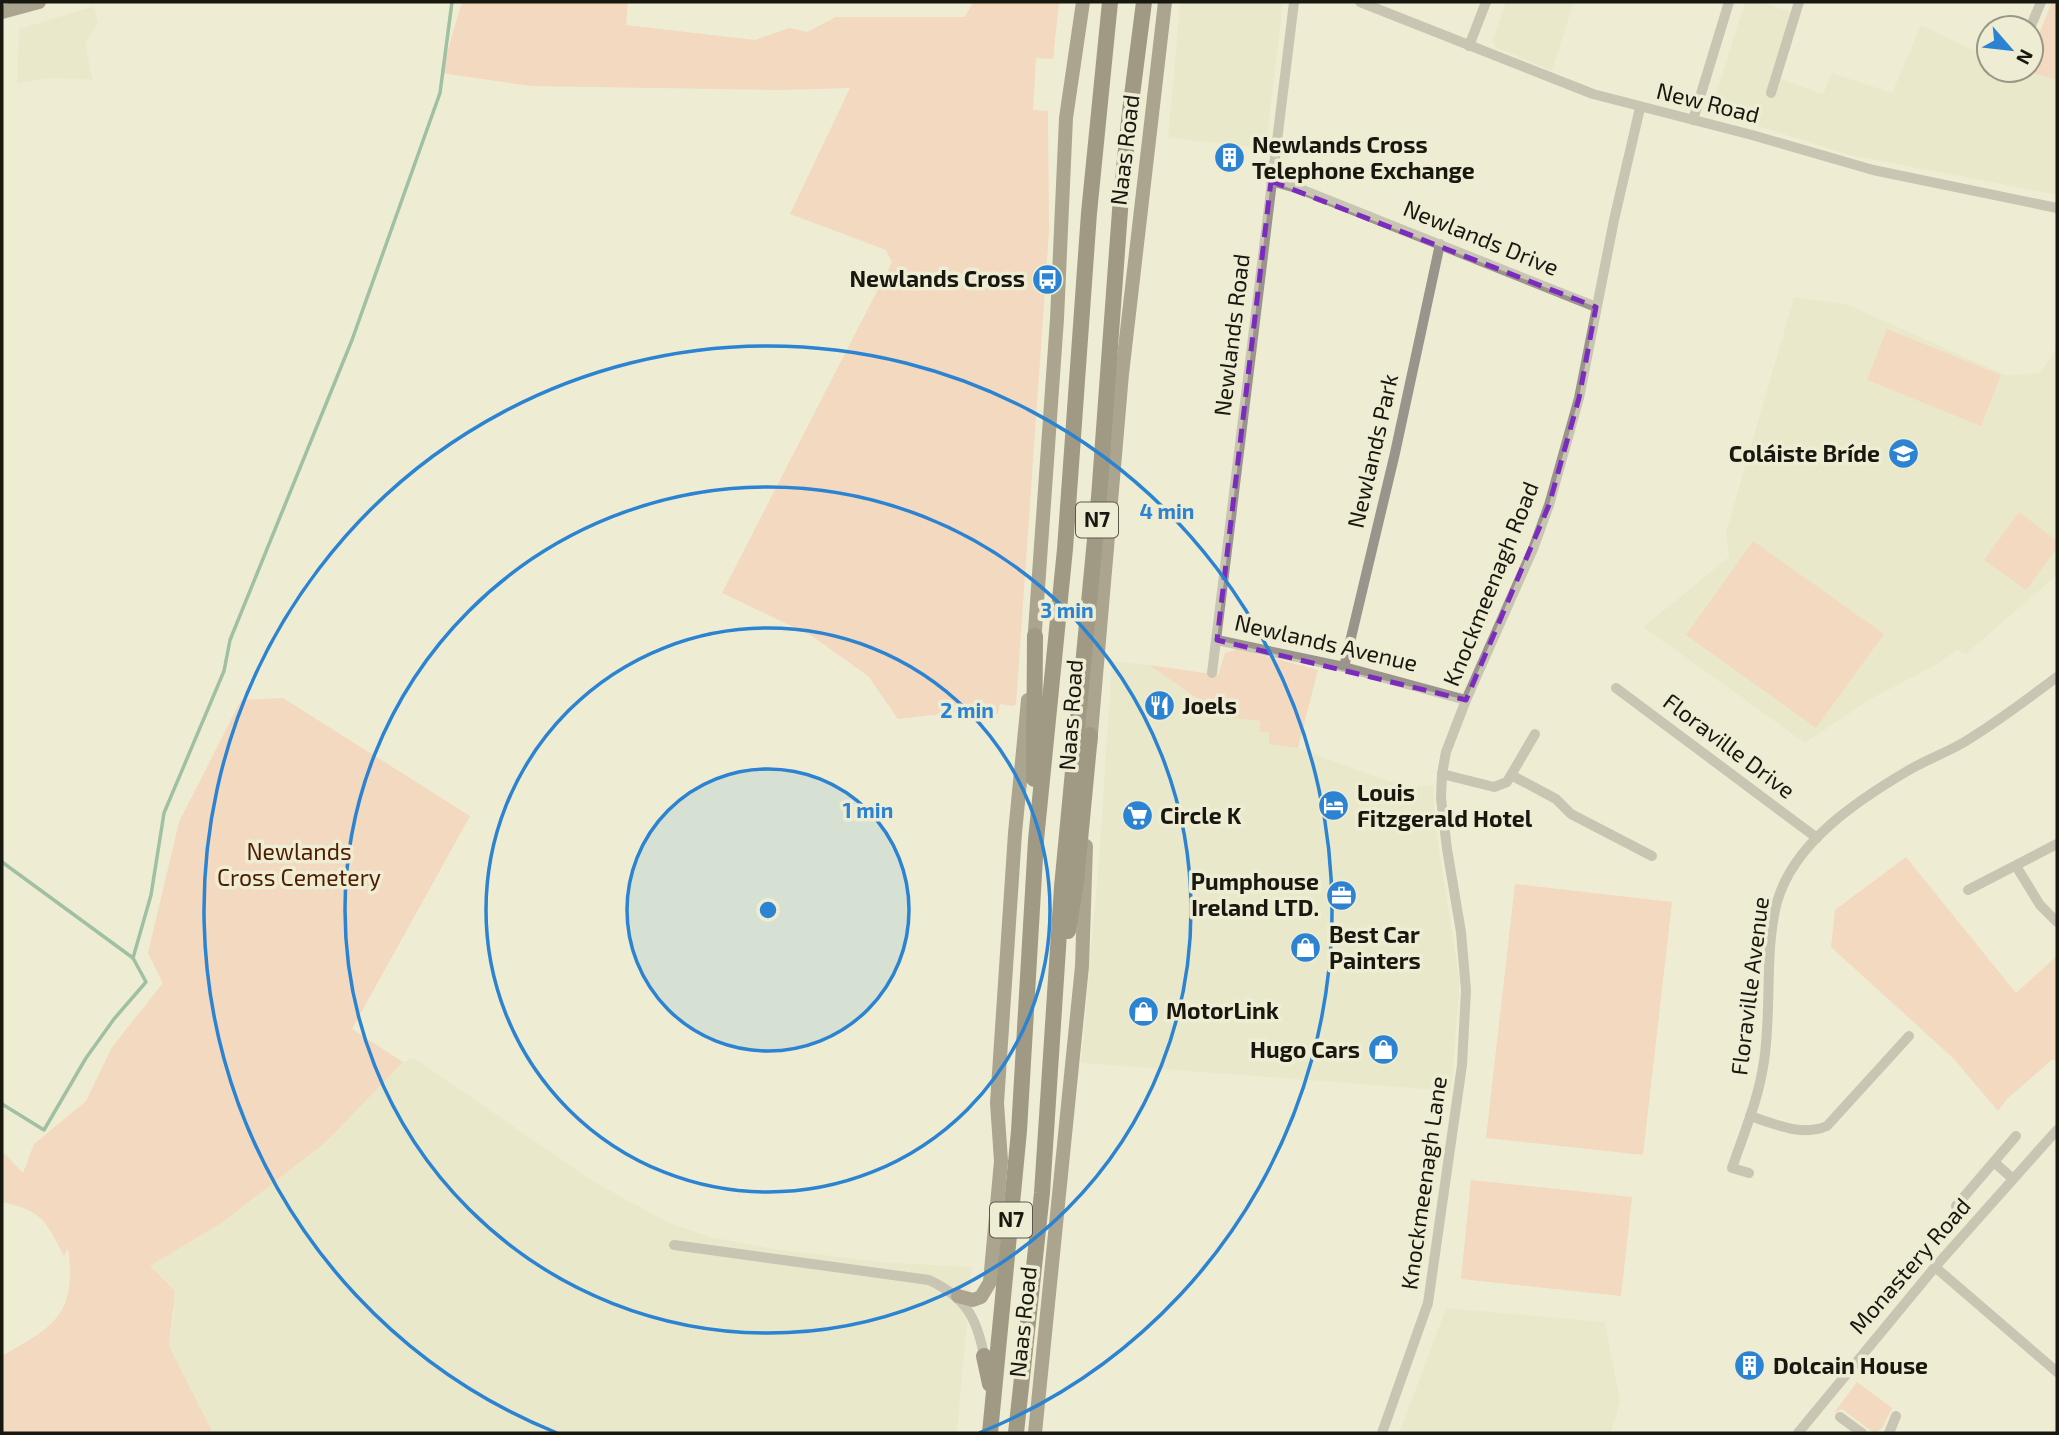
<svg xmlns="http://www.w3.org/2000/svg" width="2059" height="1435" font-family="'Exo 2',sans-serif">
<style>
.built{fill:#e5e3c2}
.green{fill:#f7c0a7}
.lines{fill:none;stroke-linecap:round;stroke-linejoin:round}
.stream{stroke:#428968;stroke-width:3.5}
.minor{stroke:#9b948c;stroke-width:10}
.major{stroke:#594e3f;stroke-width:14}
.highway{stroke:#423625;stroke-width:16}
.marked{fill:none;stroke:#7b2cbf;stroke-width:5;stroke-dasharray:14 9;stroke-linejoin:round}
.ring{fill:none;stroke:#2b83d1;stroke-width:3.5}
.labels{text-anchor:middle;stroke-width:7;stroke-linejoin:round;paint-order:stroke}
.shield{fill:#eeedd4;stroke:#59584b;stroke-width:2}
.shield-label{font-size:21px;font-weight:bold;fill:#191810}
.street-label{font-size:23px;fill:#191810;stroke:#eeedd4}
.poi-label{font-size:23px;font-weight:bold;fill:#191810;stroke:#eeedd4;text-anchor:start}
.park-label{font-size:23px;fill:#501c00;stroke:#eeedd4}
.centre{fill:#2b83d1;stroke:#eeedd4;stroke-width:3.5}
.ring-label{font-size:21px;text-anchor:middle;font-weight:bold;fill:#2b83d1;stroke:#eeedd4;stroke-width:7;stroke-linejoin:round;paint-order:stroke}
</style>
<rect width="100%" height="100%" fill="#eeedd4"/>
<g class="built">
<polygon points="1184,2 1283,2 1266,148 1168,138 1180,4 1184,4"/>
<polygon points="1506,2 1574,2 1552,71 1495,47 1493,39"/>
<polygon points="1745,2 1761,2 1791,12 1775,95 1781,79 1823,94 1832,73 1892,93 1921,25 1989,58 1989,70 2020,70 2057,80 2057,195 1849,155 1717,113 1711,109"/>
<polygon points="94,6 98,24 85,44 93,80 48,78 17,84 19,29"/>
<polygon points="1794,297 1846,304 2005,375 2039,373 2057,348 2057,575 1966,654 1957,650 1934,666 1871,699 1805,743 1643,627 1729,557 1726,532"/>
<polygon points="1112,661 1149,665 1224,717 1260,721 1269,733 1270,744 1298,748 1379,778 1411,787 1433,785 1437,835 1460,982 1451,1091 1081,1063 1099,859"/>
<polygon points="414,1058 593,1181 667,1222 711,1237 768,1248 881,1262 972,1267 957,1433 213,1433 169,1346 174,1310 150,1266 223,1222 326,1142 403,1062"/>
<polygon points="1446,1308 1605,1322 1620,1401 1611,1433 1399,1433"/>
</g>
<g class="green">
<polygon points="462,2 628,2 626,25 755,40 789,28 807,32 836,17 965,17 973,2 1059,3 1053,59 1036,58 1033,110 1048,111 1049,232 1016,704 1013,706 1000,704 998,714 968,711 898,719 868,676 812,636 722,593 892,262 886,250 790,214 850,88 780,90 531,86 441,73"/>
<polygon points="2052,2 2057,2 2057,80 2024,71 2031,70 2031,54"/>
<polygon points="1887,329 2001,375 1981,426 1867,380"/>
<polygon points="2019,512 2057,541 2057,548 2026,590 1984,560"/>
<polygon points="1753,541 1884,634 1816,728 1686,635"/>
<polygon points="1238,649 1318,670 1298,748 1269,744 1269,733 1259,731 1260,721 1224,717 1149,665 1218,675 1225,653"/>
<path d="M283,698l187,118 -118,213 51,33 -77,80 -103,80 -73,44 25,25 -6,55 44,87h-211v-77c53,-30 75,-42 66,-108l-4,8c-19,-36 -20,-44 -62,-54v-51l21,22 11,-29 52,-43 26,-54 51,-64 -15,-30 31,-131 62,-122z"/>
<polygon points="1906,857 2016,993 2057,956 2057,1061 2053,1059 2008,1098 1998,1111 1954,1059 1831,947 1835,910"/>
<polygon points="1515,884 1672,902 1643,1155 1486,1138"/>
<polygon points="1471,1180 1632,1197 1621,1296 1461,1279"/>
<polygon points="1857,1382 1892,1408 1882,1428 1874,1433 1842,1409 1834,1413"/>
</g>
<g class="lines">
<g class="stream">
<polyline points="2,862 133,958 146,982 114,1019 86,1058 44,1130 2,1104"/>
<polyline points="133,958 151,895 164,813 224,671 230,640 352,340 440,93 452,2"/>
</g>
<g class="minor">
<polyline points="1360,2 1593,94 1752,135 1873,170 2057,208"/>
<polyline points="2030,28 2041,2"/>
<polyline points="1469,46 1486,2"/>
<polyline points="1771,93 1799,2"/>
<polyline points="1693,120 1729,2"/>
<polyline points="1271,181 1300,189 1596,307"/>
<polyline points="1217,640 1344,667 1466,700"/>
<polyline points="1344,667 1395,453 1440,244"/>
<polyline points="1212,673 1294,2"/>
<polyline points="1616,688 1817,838"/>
<polyline points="1442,774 1494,787 1507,782 1535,734"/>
<polyline points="1511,775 1556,799 1571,814 1652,856"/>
<polyline points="2016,866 2040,905 2057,922"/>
<polyline points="1968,890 2057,844"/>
<path d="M1750,1116c25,8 52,21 77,10l82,-90"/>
<polyline points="1994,1162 2013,1179"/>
<path d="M1749,1173l-17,-5c12,-35 27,-70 32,-107 8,-50 0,-110 13,-159 17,-60 81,-102 132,-132 17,-10 36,-17 52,-26 34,-20 65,-44 96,-67"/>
<polyline points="1956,1206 2016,1136"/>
<path d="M674,1245l255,35c36,17 48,37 55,76"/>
<polyline points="1935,1267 2057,1372"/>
<polyline points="1840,1417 1862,1433"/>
<polyline points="1382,1433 1428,1303 1462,1065 1466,990 1461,932 1447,849 1441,798 1442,774 1446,752 1466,700 1533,549 1549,505 1579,398 1614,220 1640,108"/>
<polyline points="1798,1433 1935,1267 2057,1130"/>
<polyline points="1889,1433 1896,1416"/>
</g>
<g class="major">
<polyline points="2,12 39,2"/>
<polyline points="1034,645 1057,319 1066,118 1083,2"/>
<polyline points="1090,745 1122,374 1165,2"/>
<polyline points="958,1296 973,1300 981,1297 990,1282 1001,1161 997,1103 1015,833 1028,700"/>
<polyline points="1035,1433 1082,966 1086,846"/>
</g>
<g class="highway">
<polyline points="1034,779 1035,636"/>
<polyline points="1068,931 1076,882 1090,735"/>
<polyline points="984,1356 990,1384"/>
<polyline points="990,1433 1019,1131 1036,840 1065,549 1089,213 1110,2"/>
<polyline points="1016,1433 1042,1193 1062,887 1099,497 1121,197 1130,111 1144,2"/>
</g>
</g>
<path d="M0 0H2059V1435H0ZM1271,181l325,126 -17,91 -30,107 -83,195 -249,-60z" fill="#eeedd4" fill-opacity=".55" fill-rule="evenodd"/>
<path class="marked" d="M1271,181l325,126 -17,91 -30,107 -83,195 -249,-60z"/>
<circle cx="768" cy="910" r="141" fill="#2b83d1" fill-opacity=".12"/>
<g class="ring">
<circle cx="768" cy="910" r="141"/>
<circle cx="768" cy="910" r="282"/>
<circle cx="768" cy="910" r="423"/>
<path d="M557 1433A564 564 0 1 1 979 1433"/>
</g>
<defs>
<symbol id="building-disc" viewBox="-11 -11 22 22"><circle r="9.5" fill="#2b83d1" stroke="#eeedd4"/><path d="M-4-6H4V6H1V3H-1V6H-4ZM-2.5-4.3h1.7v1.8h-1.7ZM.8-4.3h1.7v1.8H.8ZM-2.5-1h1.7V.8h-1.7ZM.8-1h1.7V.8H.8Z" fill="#fff"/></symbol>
<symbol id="bus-disc" viewBox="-11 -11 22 22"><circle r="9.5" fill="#2b83d1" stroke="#eeedd4"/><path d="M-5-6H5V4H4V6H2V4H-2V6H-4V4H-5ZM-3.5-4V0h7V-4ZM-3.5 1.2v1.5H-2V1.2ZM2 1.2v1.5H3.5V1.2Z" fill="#fff"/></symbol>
<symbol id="school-disc" viewBox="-11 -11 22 22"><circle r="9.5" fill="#2b83d1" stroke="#eeedd4"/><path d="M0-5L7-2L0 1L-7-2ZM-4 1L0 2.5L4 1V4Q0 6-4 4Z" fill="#fff"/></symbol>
<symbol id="restaurant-disc" viewBox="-11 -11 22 22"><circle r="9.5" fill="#2b83d1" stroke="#eeedd4"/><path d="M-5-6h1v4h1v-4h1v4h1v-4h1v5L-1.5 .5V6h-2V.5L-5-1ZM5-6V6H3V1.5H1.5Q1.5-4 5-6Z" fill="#fff"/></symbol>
<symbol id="hotel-disc" viewBox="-11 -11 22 22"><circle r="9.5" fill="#2b83d1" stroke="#eeedd4"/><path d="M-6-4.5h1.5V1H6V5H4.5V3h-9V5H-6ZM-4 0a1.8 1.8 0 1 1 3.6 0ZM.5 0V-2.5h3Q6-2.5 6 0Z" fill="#fff"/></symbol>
<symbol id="supermarket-disc" viewBox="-11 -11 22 22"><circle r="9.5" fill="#2b83d1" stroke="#eeedd4"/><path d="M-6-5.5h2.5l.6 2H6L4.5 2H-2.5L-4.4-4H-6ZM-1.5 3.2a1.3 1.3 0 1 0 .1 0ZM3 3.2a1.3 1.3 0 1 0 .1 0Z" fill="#fff"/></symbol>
<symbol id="office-disc" viewBox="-11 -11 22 22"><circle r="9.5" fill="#2b83d1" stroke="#eeedd4"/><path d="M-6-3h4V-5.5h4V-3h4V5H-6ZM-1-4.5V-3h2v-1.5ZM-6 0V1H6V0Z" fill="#fff"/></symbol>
<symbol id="shop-disc" viewBox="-11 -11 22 22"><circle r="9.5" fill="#2b83d1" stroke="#eeedd4"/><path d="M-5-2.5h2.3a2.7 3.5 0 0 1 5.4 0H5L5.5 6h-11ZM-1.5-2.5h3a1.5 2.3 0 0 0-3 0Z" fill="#fff"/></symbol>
</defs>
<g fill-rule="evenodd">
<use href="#building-disc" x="1212" y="140" width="35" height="35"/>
<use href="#bus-disc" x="1030" y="262" width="35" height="35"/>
<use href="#school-disc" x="1886" y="436" width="35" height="35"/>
<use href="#restaurant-disc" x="1142" y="688" width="35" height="35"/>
<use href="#hotel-disc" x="1316" y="788" width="35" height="35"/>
<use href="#supermarket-disc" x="1120" y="798" width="35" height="35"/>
<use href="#office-disc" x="1324" y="878" width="35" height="35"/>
<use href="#shop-disc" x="1288" y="930" width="35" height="35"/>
<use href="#shop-disc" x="1126" y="994" width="35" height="35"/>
<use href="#shop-disc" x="1366" y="1032" width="35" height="35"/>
<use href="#building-disc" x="1732" y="1348" width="35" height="35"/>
</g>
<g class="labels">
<g class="shield">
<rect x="1076" y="502.5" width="42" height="35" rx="5"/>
<rect x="990" y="1202.5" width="42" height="35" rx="5"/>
</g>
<g class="shield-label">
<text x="1097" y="527">N7</text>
<text x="1011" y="1227">N7</text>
</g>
<g class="street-label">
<text transform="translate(1708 103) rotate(14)" y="8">New Road</text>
<text transform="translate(1125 150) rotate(-83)" y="8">Naas Road</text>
<text transform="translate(1481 238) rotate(22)" y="8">Newlands Drive</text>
<text transform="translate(1232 335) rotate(-83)" y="8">Newlands Road</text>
<text transform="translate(1373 451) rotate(-77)" y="8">Newlands Park</text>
<text transform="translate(1491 584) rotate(-68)" y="8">Knockmeenagh Road</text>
<text transform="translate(1326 643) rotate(13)" y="8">Newlands Avenue</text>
<text transform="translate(1071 715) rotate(-86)" y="8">Naas Road</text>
<text transform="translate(1729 746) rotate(37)" y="8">Floraville Drive</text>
<text transform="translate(1750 986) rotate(-83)" y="8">Floraville Avenue</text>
<text transform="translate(1424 1183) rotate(-82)" y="8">Knockmeenagh Lane</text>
<text transform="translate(1910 1266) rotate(-49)" y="8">Monastery Road</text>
<text transform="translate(1023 1322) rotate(-84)" y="8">Naas Road</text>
</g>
<g class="poi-label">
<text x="1252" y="153">Newlands Cross<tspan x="1252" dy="26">Telephone Exchange</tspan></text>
<text x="1025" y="287" text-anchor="end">Newlands Cross</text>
<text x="1880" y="462" text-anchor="end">Coláiste Bríde</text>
<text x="1182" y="714">Joels</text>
<text x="1357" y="801">Louis<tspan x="1357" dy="26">Fitzgerald Hotel</tspan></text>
<text x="1160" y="824">Circle K</text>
<text x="1319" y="890" text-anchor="end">Pumphouse<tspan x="1319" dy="26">Ireland LTD.</tspan></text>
<text x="1329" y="943">Best Car<tspan x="1329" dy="26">Painters</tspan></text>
<text x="1166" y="1019">MotorLink</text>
<text x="1360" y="1058" text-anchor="end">Hugo Cars</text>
<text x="1773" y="1374">Dolcain House</text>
</g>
<g class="park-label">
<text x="299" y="860">Newlands<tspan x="299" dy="26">Cross Cemetery</tspan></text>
</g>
</g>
<circle cx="768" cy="910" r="10" class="centre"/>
<g class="ring-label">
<text x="1167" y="519">4 min</text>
<text x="1067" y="618">3 min</text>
<text x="967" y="718">2 min</text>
<text x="868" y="818">1 min</text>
</g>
<rect width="2059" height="1435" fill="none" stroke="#191810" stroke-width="7"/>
<g transform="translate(2010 49) rotate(118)"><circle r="33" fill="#eeedd4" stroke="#999886" stroke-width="2"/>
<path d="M0-5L12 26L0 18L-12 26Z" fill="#2b83d1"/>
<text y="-10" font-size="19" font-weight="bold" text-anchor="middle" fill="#191810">N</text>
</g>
</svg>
